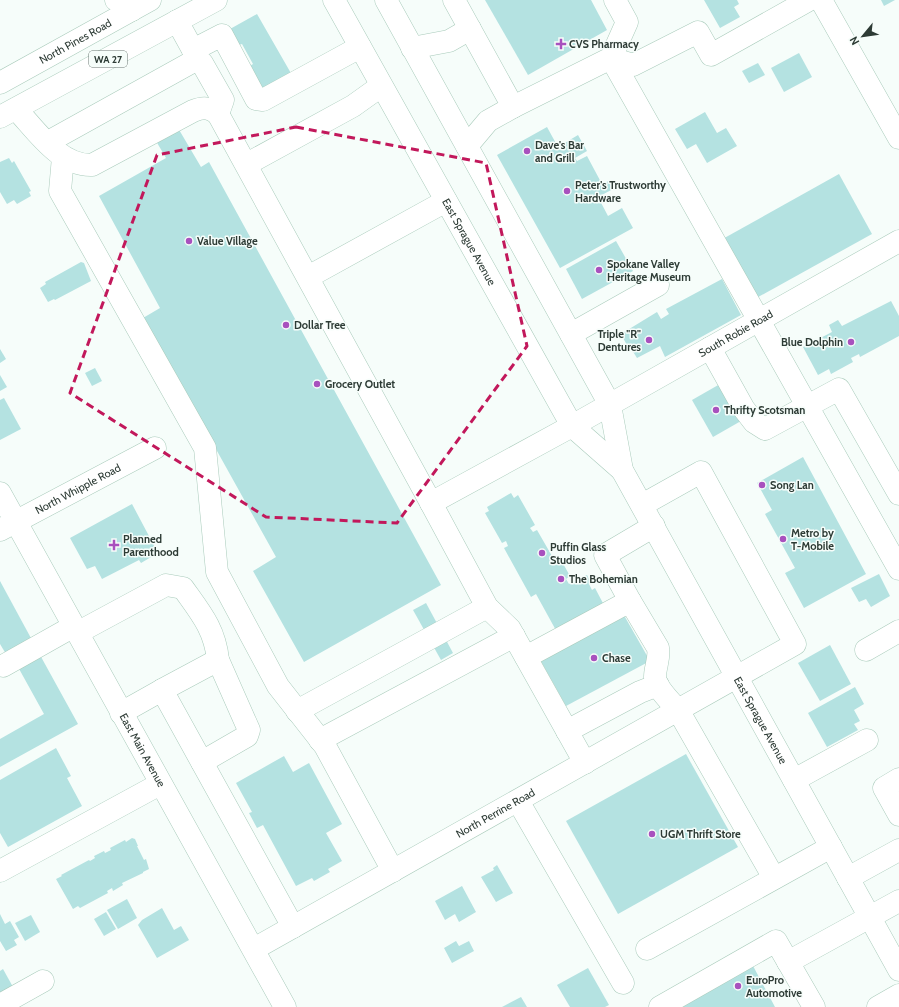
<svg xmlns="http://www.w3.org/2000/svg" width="899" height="1007" font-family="Cabin,sans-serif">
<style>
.building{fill:#b4e2e1}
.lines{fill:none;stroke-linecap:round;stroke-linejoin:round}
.minor-casing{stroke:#a9cbbb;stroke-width:23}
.major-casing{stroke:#a9cbbb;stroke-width:23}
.minor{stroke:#fff;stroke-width:22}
.major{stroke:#fff;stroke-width:22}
.marked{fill:none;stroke:#c2185b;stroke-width:3;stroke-dasharray:8 5;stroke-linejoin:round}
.poi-dot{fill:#a851be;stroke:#f6fdfa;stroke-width:1.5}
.labels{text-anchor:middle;stroke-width:3;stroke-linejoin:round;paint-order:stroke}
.shield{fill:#f6fdfa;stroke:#697570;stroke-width:1}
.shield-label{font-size:10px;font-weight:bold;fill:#2d3b35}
.street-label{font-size:11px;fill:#2d3b35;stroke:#f6fdfa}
.poi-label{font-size:11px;font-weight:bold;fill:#2d3b35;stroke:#f6fdfa;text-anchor:start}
</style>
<rect width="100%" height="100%" fill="#f6fdfa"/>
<g class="building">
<polygon points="485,0 591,0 607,30 528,75"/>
<polygon points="704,0 737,0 739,4 734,7 740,17 720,28"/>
<polygon points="881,0 895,0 884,6"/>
<polygon points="257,14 292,75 259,94 245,69 253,64 242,44 239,45 230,29"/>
<polygon points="799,53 812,77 784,92 771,68"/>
<polygon points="758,63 765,75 749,83 742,71"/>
<polygon points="705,112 717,133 726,128 737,146 707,163 696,144 687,149 675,129"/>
<polygon points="547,127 558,147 578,135 587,151 575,158 577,161 587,156 602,184 611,180 615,188 598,197 608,216 622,208 633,228 560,268 497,155"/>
<polygon points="178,128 201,167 209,162 441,585 304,662 253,571 276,557 143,318 160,308 99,196 166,158 156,141"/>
<polygon points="9,158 12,163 14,161 31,191 29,192 31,196 17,204 14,200 7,204 0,192 0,162"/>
<polygon points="839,174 872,234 751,301 719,241"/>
<polygon points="616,241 633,271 582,299 566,269"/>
<polygon points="81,262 84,263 91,281 55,300 54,299 48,302 40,288 46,284 45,282"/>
<polygon points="722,279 741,315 665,357 660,346 637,358 632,350 630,351 621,334 657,312 661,319 669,314 666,309"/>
<polygon points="891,301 899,316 899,336 860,357 859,354 851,358 853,362 831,374 829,369 818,375 803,347 832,332 829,325 838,320 842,326"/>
<polygon points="0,349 6,359 0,363"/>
<polygon points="95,368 102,381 92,386 85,373"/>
<polygon points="0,375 7,387 0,391"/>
<polygon points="720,384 741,421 713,437 692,400"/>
<polygon points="4,398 21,429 0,440 0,400"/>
<polygon points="803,457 866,574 804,608 785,573 795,568 765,514 772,510 757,483"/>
<polygon points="511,493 514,498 518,495 535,525 530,528 533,532 537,530 556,563 561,560 570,576 566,579 569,584 587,575 591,583 589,584 592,590 595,588 605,607 558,634 536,594 531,597 504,548 508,546 506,541 502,543 485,513 489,511 487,507"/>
<polygon points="132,504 158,553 141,563 139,560 102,579 95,566 87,569 70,538"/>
<polygon points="879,574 890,596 871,607 866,599 859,602 851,588"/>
<polygon points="0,581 32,640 6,654 0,644"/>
<polygon points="426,603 453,653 441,660 413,610"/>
<polygon points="621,610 650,661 566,706 538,656"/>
<polygon points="830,645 851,684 820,701 798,663"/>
<polygon points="40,655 78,724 0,767 0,739 44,714 18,667"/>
<polygon points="855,687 864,704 854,710 860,721 854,724 858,730 827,747 808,713"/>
<polygon points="56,748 71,776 67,778 82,806 8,847 0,833 0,780"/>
<polygon points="686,754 738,847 618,914 566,821"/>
<polygon points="284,756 293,772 309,763 342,824 326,833 342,861 328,869 330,872 314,881 312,878 296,886 263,825 257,828 249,813 252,812 236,783"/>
<polygon points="132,838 135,839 138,846 137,846 144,860 146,859 149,869 143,872 143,873 122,883 123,885 113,891 112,888 107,891 108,893 80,908 78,906 73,909 56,879 62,876 61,875 89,860 90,861 95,858 94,856 104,851 105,853 111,850 110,848 125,840 126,842"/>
<polygon points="497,865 513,893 496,902 481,877 494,870 493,868"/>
<polygon points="462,886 476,912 459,922 455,914 445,920 435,901"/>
<polygon points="127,899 137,918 118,929 107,910"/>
<polygon points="162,908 174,930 181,926 189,940 157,958 138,925 142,920"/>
<polygon points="106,912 116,929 104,936 94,919"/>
<polygon points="0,914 5,924 10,921 19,937 14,940 17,945 6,951 0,941"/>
<polygon points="31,915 40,932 25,941 15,923"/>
<polygon points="456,941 459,946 469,941 474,951 452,963 444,948"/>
<polygon points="752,964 775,1007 674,1007"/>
<polygon points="588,968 609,1005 605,1007 570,1007 557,985"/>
<polygon points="3,969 13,987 0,994 0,971"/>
<polygon points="521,997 527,1007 502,1007"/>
</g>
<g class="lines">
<defs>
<g id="minor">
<polyline points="116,0 132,10"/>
<polyline points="454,0 513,107 488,121 467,146"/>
<polyline points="821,0 899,138"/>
<polyline points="177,21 199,61"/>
<polyline points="412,48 449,41 470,29"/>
<polyline points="193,50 222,35 256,99 263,100 360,47"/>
<polyline points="611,58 899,569"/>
<polyline points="611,58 633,65 698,32 711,55 809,0"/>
<polyline points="513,107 611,58 627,22 615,0"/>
<path id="s1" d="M16,109c20,21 43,57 76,56l101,-54c10,-4 16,-4 25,3l213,389 141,-77 327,-185"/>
<polyline points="48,142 194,61 199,61 202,63 223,100 218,114"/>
<polyline points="63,157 60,191 205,448 217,572 278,686 325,746 393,871"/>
<polyline points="247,164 353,106 381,86"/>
<polyline points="308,277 446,201"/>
<polyline points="571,334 658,285"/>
<polyline points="710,348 744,409 754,422 765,429 839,389 899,494"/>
<path id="s2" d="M0,493l285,514"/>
<polyline points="431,503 487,607 510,629 585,763"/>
<path id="s3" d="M0,530l155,-82"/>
<polyline points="630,601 605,555 654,526"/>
<path d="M77,633l89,-48 17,3c17,24 32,41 35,72"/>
<polyline points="866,650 899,631"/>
<path d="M526,657l104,-56 28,47c2,10 -3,19 -3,29 1,11 16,25 23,33l96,168"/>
<polyline points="3,666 74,626"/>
<polyline points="162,690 218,660 249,730 247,736 202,762"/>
<polyline points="297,711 487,607"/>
<polyline points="121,713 162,690 293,927"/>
<polyline points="567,731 640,692 658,685"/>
<polyline points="320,740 514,636"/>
<polyline points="899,779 884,788 899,815"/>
<polyline points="794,780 867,740"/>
<polyline points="518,801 623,983"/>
<polyline points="0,871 160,784"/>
<polyline points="848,878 899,850"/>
<path id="s4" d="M254,949l541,-305 -94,-172 -59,33"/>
<polyline points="647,949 831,847"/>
<polyline points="788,962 899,901"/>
<polyline points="0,1005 43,981"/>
<polyline points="660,1007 776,941 814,1007"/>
<polyline points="878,1007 899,995"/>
</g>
<g id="major">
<path id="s5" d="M334,0l238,426 50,44"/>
<path id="s6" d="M386,0l224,405 12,65 277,500"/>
<path id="s7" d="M0,83l150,-83"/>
<polyline points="0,117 216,0"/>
</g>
</defs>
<use href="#minor" class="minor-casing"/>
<use href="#major" class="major-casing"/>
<use href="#minor" class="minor"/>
<use href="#major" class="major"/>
</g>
<path class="marked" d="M296,127l190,36 41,183 -130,177 -131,-6 -196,-124 87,-238z"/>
<g class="poi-dot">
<path d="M559 38h4v4h4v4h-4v4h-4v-4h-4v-4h4z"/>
<circle cx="527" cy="151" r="4"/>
<circle cx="567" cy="191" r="4"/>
<circle cx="189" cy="241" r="4"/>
<circle cx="599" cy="270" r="4"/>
<circle cx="286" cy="325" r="4"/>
<circle cx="649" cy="340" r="4"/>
<circle cx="851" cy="342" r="4"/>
<circle cx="317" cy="384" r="4"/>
<circle cx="716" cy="410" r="4"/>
<circle cx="762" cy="485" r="4"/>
<circle cx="783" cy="539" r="4"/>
<path d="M112 539h4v4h4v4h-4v4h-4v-4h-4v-4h4z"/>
<circle cx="542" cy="553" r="4"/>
<circle cx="561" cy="579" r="4"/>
<circle cx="594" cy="658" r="4"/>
<circle cx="652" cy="834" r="4"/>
<circle cx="738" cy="986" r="4"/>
</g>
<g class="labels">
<rect class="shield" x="89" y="51" width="38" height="16" rx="3"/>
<g class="shield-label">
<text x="108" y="63">WA 27</text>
</g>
<g class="street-label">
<text dy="4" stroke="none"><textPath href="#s7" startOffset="86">North Pines Road</textPath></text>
<text dy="4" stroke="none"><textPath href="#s5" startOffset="277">East Sprague Avenue</textPath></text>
<text dy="4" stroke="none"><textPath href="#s1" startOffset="1031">South Robie Road</textPath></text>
<text dy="4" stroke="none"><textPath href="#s3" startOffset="88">North Whipple Road</textPath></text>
<text dy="4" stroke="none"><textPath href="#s6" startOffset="815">East Sprague Avenue</textPath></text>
<text dy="4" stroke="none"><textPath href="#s2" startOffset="294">East Main Avenue</textPath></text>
<text dy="4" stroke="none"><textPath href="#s4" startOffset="277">North Perrine Road</textPath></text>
</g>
<g class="poi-label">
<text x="569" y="48">CVS Pharmacy</text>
<text x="535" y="149">Dave's Bar<tspan x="535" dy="13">and Grill</tspan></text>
<text x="575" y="189">Peter's Trustworthy<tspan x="575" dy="13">Hardware</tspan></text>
<text x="197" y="245">Value Village</text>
<text x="607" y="268">Spokane Valley<tspan x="607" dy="13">Heritage Museum</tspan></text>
<text x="294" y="329">Dollar Tree</text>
<text x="641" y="338" text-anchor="end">Triple "R"<tspan x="641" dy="13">Dentures</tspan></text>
<text x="843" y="346" text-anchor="end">Blue Dolphin</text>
<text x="325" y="388">Grocery Outlet</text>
<text x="724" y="414">Thrifty Scotsman</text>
<text x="770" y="489">Song Lan</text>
<text x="791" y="537">Metro by<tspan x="791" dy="13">T-Mobile</tspan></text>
<text x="123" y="543">Planned<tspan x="123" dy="13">Parenthood</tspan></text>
<text x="550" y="551">Puffin Glass<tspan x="550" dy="13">Studios</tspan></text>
<text x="569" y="583">The Bohemian</text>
<text x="602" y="662">Chase</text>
<text x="660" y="838">UGM Thrift Store</text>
<text x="746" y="984">EuroPro<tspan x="746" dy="13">Automotive</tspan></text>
</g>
</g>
<g transform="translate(863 36) rotate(241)" stroke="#f6fdfa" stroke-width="3" paint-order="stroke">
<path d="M0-3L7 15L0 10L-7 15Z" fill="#2d3b35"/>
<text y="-6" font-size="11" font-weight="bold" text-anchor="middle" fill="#2d3b35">N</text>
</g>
</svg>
